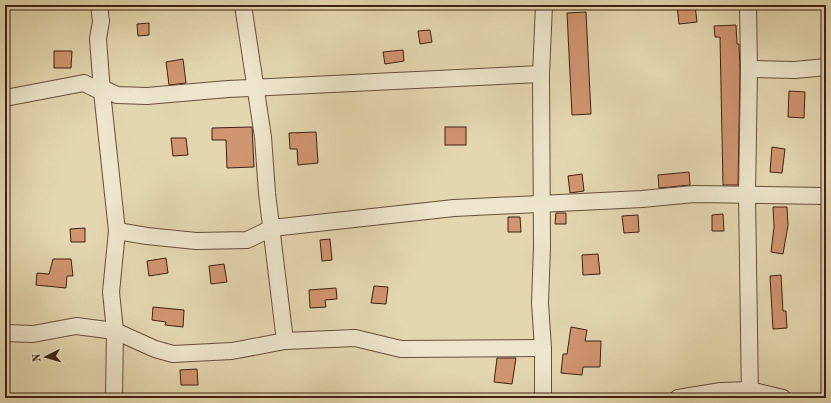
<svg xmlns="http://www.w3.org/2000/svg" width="831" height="403" font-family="'Old Standard TT',serif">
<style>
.building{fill:#d09571;stroke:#3f2112}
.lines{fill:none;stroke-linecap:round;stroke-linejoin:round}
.street-casing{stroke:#684e3a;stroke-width:18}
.street{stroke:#ede5cc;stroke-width:16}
</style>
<rect width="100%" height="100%" fill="#e4d7b0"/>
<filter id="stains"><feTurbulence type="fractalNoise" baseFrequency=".005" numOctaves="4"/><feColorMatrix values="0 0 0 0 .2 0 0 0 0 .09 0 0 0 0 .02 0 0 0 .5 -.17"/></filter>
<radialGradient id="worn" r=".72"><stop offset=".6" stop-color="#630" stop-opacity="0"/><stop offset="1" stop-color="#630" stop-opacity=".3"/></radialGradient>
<g class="building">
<polygon points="677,5 695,5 697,22 679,24"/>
<polygon points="586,12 591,114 572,115 567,13"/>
<polygon points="149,23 149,35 138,36 137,24"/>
<polygon points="736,25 737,44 739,44 740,69 738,185 723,185 720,37 715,37 714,26"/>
<polygon points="430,30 432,42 420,44 418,31"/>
<polygon points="403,50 404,61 385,64 383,52"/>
<polygon points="54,51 72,51 71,68 54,68"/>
<polygon points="183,59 186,83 169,85 166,62"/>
<polygon points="789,91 805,92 804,118 788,117"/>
<polygon points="252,127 254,167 227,168 226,140 212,140 212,128"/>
<rect x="445" y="127" width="21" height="18"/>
<polygon points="316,132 318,163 298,165 297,149 290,149 289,133"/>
<polygon points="171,138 186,138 188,155 173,156"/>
<polygon points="772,147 785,149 782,173 770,172"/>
<polygon points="689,172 690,185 659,188 658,175"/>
<polygon points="582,174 584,191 570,193 568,176"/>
<polygon points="773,207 787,207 788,225 783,254 771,252 774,227"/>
<polygon points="556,213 566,213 566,224 555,224"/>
<polygon points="723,214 724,231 712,231 712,215"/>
<polygon points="638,215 639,232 624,233 622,216"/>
<polygon points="508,217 520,217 521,232 508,232"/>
<polygon points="85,228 85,242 71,242 70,229"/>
<polygon points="330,239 332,260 322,261 320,240"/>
<polygon points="598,254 600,274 583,275 582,255"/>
<polygon points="166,258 168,273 149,276 147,261"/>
<polygon points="53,259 71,259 73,276 67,276 66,288 36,285 37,273 49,274"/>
<polygon points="224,264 227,282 211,284 209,266"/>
<polygon points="781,275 783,311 786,311 787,328 773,329 770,276"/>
<polygon points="374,286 388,287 386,304 371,303"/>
<polygon points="336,288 337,299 325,300 326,307 310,308 309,290"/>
<polygon points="153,307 184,310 183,327 165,325 166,322 152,320"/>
<polygon points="571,327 587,330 585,341 601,341 600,367 583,367 582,375 561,373 563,354 567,354"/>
<polygon points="497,358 516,358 512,384 494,382"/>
<polygon points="197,369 198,385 181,385 180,370"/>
</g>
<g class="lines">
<defs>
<g id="street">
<polyline points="99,5 101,21 98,39 102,92 117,231 111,292 115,331 114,398"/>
<polyline points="243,5 263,137 267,193 285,341"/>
<polyline points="748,5 749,69 747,194 750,398"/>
<polyline points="749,69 795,70 826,67"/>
<polyline points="5,98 84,83 102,92 106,90 117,95 147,96 228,89 541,74"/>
<polyline points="117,231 147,236 196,241 247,240 272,228 454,208 642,199 694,194 826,196"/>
<polyline points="5,333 33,334 76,326 115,331 155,349 173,354 232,351 285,341 355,338 401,349 543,348"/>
<polyline points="543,398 543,348 540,303 542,247 541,74 544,5"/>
<polyline points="678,398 721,391 750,390 783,398"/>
</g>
</defs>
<use href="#street" class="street-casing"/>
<use href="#street" class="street"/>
</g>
<rect width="831" height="403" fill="none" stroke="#e4d7b0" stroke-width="20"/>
<rect x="6" y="6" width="819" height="391" fill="none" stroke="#3f2112" stroke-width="2"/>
<rect x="10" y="10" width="811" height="383" fill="none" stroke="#3f2112"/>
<g transform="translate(46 357) rotate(264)" stroke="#ede5cc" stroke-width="3" paint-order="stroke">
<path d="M0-3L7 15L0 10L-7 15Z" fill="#3f2112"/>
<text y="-6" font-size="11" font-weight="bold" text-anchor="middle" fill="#3f2112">N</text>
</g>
<rect width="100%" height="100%" filter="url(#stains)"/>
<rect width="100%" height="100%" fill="url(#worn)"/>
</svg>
